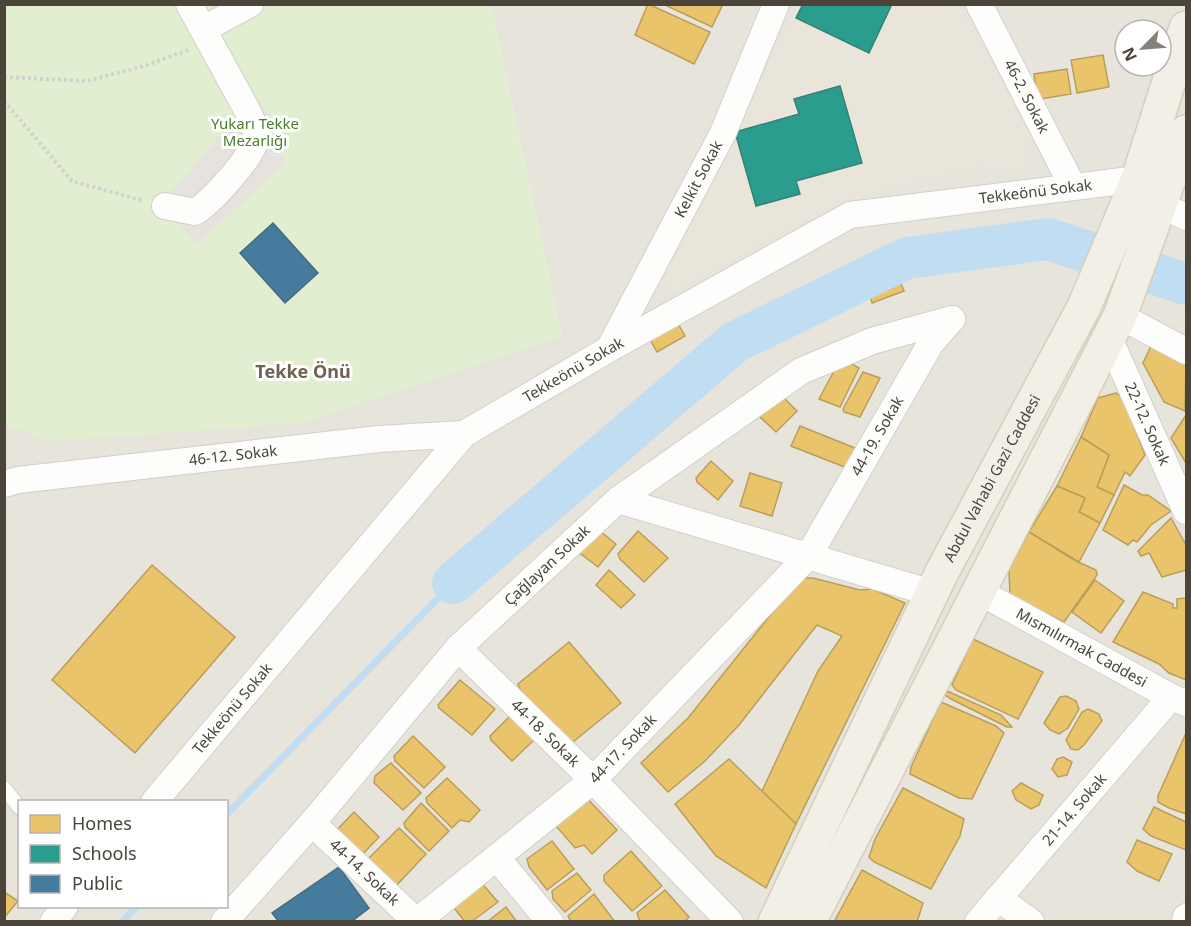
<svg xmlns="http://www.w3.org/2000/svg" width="1191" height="926" font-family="'Noto Sans',sans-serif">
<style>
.residential{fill:#e7e4dc;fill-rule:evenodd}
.education{fill:#eae5da}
.green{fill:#e1eecf}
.parking{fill:#e6e3df}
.homes{fill:#e9c46a;stroke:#ba9e5b;stroke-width:1.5}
.schools{fill:#2a9d8f;stroke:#348275;stroke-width:1.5}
.public{fill:#457b9d;stroke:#476a7f;stroke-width:1.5}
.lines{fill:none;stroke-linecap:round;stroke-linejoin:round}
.stream{stroke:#c0ddf1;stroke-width:7}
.river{stroke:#c0ddf1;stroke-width:42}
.service-casing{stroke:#d2d0cb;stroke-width:16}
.minor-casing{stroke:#d2d0cb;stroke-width:28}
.primary-casing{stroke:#d6cebb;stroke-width:36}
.path{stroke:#d3d2cc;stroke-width:4;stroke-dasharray:3 3;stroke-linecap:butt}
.service{stroke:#fdfdfc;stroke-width:14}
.minor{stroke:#fdfdfc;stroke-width:26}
.primary{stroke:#f2efe6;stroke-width:33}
.labels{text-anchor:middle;stroke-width:6;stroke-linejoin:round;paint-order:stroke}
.street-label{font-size:15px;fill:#4b4439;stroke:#fff}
.park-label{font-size:15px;fill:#4a7f2a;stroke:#fff}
.quarter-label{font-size:18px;font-weight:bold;fill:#6e6250;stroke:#fff}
</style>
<rect width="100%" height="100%" fill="#f4f2ee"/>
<path class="residential" d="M491,5h695v916h-1181l-1,-499 42,19 516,-105zM1125,30h36v36h-36zM20,802h206v104h-206z"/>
<polygon class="education" points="798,5 956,5 997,61 1034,135 1023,171 979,167 849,198 672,292 656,271"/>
<polygon class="green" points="4,5 491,5 562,336 300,423 45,442 5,422"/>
<polygon class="parking" points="260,101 277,128 286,163 196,245 175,218 168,196 230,124 231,118"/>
<g class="homes">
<polygon points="648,4 710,32 694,64 635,35"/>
<polygon points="663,4 723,4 712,27"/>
<polygon points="1103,55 1109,87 1077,93 1071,60"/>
<polygon points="1067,69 1071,94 1041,99 1037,95 1034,74"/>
<polygon points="898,276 904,291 872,303 868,287"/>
<polygon points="676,320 685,336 657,352 649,338"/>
<polygon points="1151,346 1186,363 1185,411 1164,402 1143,363"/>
<polygon points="841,358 859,368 840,407 819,399"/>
<polygon points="863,372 880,378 860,417 844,412 843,409"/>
<polygon points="779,393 797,411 776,432 760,417 758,411"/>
<polygon points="1116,393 1123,398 1145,455 1130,476 1125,472 1114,495 1097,487 1109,455 1081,437 1098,398"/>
<polygon points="1186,415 1186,463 1171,438"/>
<polygon points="800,426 855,448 847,468 791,446"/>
<polygon points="1081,437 1109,455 1097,487 1114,495 1100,523 1079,512 1085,498 1057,486"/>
<polygon points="711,461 733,481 718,500 697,482 696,478"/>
<polygon points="750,473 782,483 772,516 740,506"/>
<polygon points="1124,485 1142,495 1148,495 1171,511 1151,525 1137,542 1133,540 1128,545 1103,530"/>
<polygon points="1057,486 1085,498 1079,512 1100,523 1079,562 1029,532"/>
<polygon points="1171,518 1186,545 1186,570 1162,577 1149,553 1141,556 1138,551"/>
<polygon points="594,526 616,544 598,567 577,551"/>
<polygon points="638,531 668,558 644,582 620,559 618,554"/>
<polygon points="1029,532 1076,561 1096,570 1097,575 1064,622 1010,596 1009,570"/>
<polygon points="152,565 235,637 135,753 52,680"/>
<polygon points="609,570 635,595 621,608 596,585"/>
<polygon points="800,578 813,578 860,590 873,589 905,603 796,824 762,791 818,671 842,636 817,625 739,725 705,761 668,792 641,763 688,718"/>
<polygon points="1095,580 1124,601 1101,633 1072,612"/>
<polygon points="1143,592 1173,604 1173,608 1177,608 1177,599 1186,598 1186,680 1169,673 1159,664 1113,642"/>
<polygon points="973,639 1043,672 1018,719 956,690 952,685"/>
<polygon points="569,642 621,703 568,746 520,690 518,684"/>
<polygon points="460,680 495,709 472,735 439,708 438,705"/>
<polygon points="947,691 1001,715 1012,727 1007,727 951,699 945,695"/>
<polygon points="1066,696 1076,701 1079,709 1068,728 1059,734 1050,730 1044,723 1060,697"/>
<polygon points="941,702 996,726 1004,733 972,799 959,798 910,774 911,767"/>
<polygon points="1088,709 1099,714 1102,721 1084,745 1078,750 1071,749 1066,740 1082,712"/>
<polygon points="511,715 535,739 512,761 491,740 490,736"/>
<polygon points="1186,733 1186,814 1169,808 1158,802 1158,796"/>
<polygon points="413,736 445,767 424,788 395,761 394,756"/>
<polygon points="1063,757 1072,762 1067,775 1058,777 1052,769 1057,759"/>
<polygon points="729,759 796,824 766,888 716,856 675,804"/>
<polygon points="391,763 421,793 403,810 374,783 375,776"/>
<polygon points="447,778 480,810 469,822 460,820 452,828 427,803 426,798"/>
<polygon points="1021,783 1043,795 1039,805 1031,809 1016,800 1012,791"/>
<polygon points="903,788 964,819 960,836 931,889 874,862 869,857 875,839"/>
<polygon points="583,794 617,830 592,854 584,845 575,848 556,826 555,821"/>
<polygon points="421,803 449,831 429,851 405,827 404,823"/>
<polygon points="1154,807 1186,822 1186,850 1151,836 1143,829"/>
<polygon points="354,812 379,837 359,858 334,833"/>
<polygon points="399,828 426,854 393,889 368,859"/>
<polygon points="1137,840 1172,854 1159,881 1137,871 1127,862"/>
<polygon points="552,841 574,869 547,890 529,867 527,859"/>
<polygon points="631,851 662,886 632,911 604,881 604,875"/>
<polygon points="862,870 923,903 917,922 834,922"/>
<polygon points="577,873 591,890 565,912 553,899 552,891"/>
<polygon points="478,879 498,902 471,922 465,922 451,904"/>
<polygon points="665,890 689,917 684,922 640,922 637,913"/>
<polygon points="4,892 18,901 4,918"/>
<polygon points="594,894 615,922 571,922 568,916"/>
<polygon points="506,907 517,922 487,922"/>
</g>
<g class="schools">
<polygon points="803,4 892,4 869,53 796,18"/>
<polygon points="840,86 862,163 796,181 800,194 756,206 735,132 799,114 794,99"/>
</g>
<g class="public">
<polygon points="273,223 318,273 285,303 240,253"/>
<polygon points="339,867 369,908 351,922 279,922 272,913"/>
</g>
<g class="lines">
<g class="stream">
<polyline points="226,815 453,583"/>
<polyline points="122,922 137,906"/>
</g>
<polyline class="river" points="453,583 735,342 907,258 1048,239 1186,284"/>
<defs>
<polyline id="service" points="4,788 20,808"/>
<g id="minor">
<path id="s1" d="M979,4l94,183"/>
<polyline points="204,29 250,4"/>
<polyline points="1161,205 1186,217"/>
<path d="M165,206l30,6c16,-10 60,-57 61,-75 0,-10 -5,-18 -9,-27l-58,-106"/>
<polyline points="1120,316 1186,351"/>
<path id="s2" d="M1109,338l77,173"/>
<path id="s3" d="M609,349l114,-216 53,-129"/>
<path id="s4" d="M4,484l14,-4 361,-41 85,-5"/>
<polyline points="618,500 932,593"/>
<path id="s5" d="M978,591l193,106 15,6"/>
<path id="s6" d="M458,648l135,132 137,142"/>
<path id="s7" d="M154,802l310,-368 145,-85 241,-134 288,-36"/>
<path id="s8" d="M312,823l105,99"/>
<polyline points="497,858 550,922"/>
<polyline points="998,898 1031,922"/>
<polyline points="53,922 65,906"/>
<path id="s9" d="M224,922l88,-99 146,-175 160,-148 183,-129 71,-30 80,-22"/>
<path id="s10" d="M416,922l177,-142 216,-225 122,-212 21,-24"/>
<path id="s11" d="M978,922l193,-225"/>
<polyline points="1185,922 1186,917"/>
</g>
<g id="primary">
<path id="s12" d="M775,922l166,-348 143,-267 54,-128 48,-151"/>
<polyline points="809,922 1120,316 1186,132"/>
</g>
</defs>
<use href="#service" class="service-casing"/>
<use href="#minor" class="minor-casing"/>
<use href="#primary" class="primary-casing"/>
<g class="path">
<polyline points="4,77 87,81 144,66 188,50"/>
<polyline points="4,101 72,181 144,201"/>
</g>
<use href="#service" class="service"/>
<use href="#minor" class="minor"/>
<use href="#primary" class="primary"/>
</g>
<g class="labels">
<g class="street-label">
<text dy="5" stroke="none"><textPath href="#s1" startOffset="104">46-2. Sokak</textPath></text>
<text dy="5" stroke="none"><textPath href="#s3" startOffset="192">Kelkit Sokak</textPath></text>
<text dy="5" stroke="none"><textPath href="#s7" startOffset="1112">Tekkeönü Sokak</textPath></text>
<text dy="5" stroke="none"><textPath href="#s7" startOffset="608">Tekkeönü Sokak</textPath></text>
<text dy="5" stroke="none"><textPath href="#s2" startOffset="94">22-12. Sokak</textPath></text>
<text dy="5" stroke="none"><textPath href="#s10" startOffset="676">44-19. Sokak</textPath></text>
<text dy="5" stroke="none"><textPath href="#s4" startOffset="231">46-12. Sokak</textPath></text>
<text dy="5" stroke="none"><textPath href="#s12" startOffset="494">Abdul Vahabi Gazi Caddesi</textPath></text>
<text dy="5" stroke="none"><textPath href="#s9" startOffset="482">Çağlayan Sokak</textPath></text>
<text dy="5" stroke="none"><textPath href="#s5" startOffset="118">Mısmılırmak Caddesi</textPath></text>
<text dy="5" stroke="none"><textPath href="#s7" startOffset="122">Tekkeönü Sokak</textPath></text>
<text dy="5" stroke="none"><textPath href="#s6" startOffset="122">44-18. Sokak</textPath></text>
<text dy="5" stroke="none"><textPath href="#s10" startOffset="270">44-17. Sokak</textPath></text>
<text dy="5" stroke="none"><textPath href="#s11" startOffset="148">21-14. Sokak</textPath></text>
<text dy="5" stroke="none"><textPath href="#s8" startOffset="72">44-14. Sokak</textPath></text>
</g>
<g class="park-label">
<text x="255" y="129">Yukarı Tekke<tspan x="255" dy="17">Mezarlığı</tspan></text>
</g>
<g class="quarter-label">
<text x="303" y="378">Tekke Önü</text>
</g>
</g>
<rect width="1191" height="926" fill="none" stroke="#4b4439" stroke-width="12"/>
<rect x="18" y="800" width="210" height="108" fill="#ffffff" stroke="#b7b4b0" stroke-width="1.5"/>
<rect x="30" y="815" width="30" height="18" fill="#e9c46a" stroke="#b7b4b0" stroke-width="1.5"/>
<text x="72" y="830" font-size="18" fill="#4b4439">Homes</text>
<rect x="30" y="845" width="30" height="18" fill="#2a9d8f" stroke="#b7b4b0" stroke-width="1.5"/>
<text x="72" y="860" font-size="18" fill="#4b4439">Schools</text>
<rect x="30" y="875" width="30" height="18" fill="#457b9d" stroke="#b7b4b0" stroke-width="1.5"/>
<text x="72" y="890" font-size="18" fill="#4b4439">Public</text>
<g transform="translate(1143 48) rotate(245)"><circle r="28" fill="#ffffff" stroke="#b7b4b0" stroke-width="1.5"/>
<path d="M0-4.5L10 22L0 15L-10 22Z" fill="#868178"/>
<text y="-9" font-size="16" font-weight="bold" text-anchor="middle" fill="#4b4439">N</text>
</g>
</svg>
